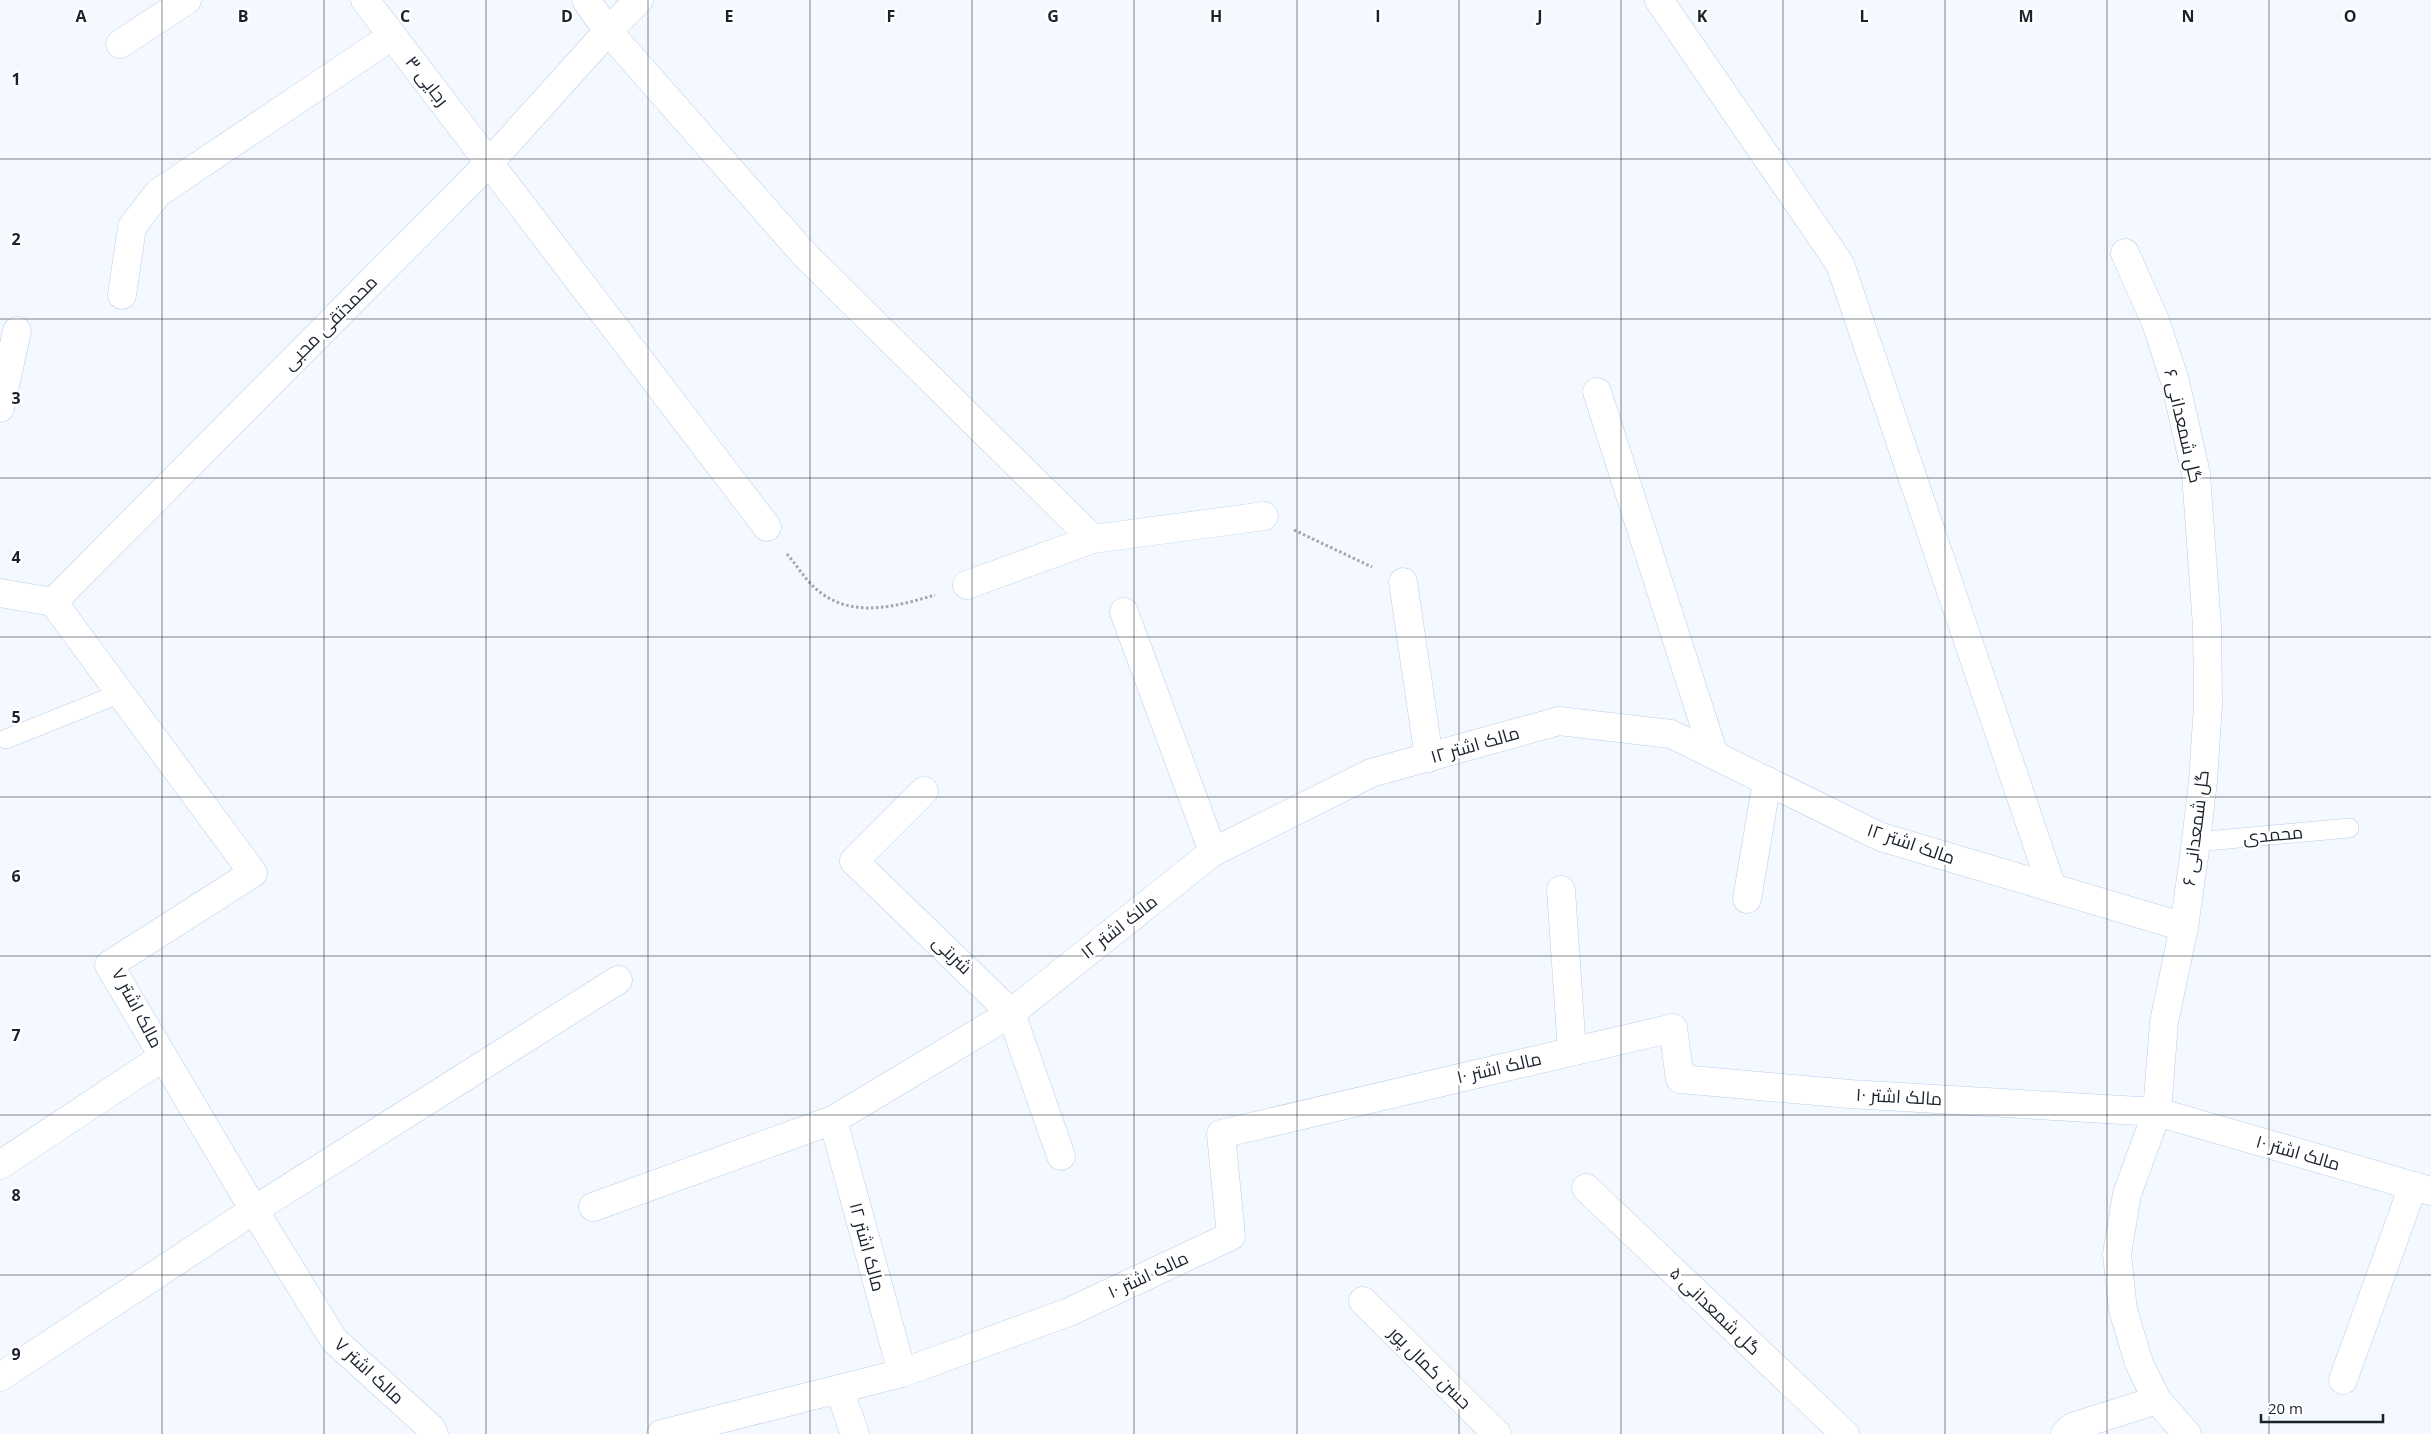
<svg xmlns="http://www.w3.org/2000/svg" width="2431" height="1434" font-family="'Open Sans',Cairo,sans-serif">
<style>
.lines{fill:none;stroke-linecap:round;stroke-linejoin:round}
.lane-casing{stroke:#b8ceeb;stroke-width:20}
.street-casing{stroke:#b8ceeb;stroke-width:29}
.path{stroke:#a2a8b0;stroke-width:3;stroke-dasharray:2.5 2.5;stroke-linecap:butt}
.lane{stroke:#fff;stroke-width:19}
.street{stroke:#fff;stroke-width:28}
.grid{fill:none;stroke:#1a222d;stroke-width:1;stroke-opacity:0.55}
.labels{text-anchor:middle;stroke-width:5;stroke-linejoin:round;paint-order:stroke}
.street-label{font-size:18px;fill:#1a222d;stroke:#fff}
.grid-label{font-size:16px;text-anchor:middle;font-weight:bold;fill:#1a222d;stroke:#fff;stroke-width:5;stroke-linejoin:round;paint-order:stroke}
</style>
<rect width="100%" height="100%" fill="#f4f9ff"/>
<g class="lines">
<defs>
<g id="lane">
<polyline points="6,739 121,693"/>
<polyline points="2196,842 2349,828"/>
</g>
<g id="street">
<polyline points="365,0 767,527"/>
<polyline points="586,0 608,31 805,255 1093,539"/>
<polyline points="1659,0 1840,264 2052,888"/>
<polyline points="120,44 187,0"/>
<polyline points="2125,253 2156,323 2175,381 2196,474 2207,626 2208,705 2203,781 2194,857 2184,927 2164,1022 2157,1112 2127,1194 2117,1254 2123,1310 2139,1363 2157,1400 2187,1434"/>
<polyline points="122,295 132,227 158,193 392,36"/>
<polyline points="1597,392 1714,755"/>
<polyline points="0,408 17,331"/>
<polyline points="1403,582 1429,758"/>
<polyline points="967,585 1093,539 1264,516"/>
<polyline points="0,593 53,602 490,162 608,31 639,0"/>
<polyline points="53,602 253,873 109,965 254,1210 334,1340 431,1428 434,1434"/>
<polyline points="1124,612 1213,852"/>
<polyline points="924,791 854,861 1011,1013 1061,1156"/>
<polyline points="1561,890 1572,1051"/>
<polyline points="1747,899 1767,781"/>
<polyline points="833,1120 902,1373"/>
<polyline points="0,1165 163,1057"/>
<polyline points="1586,1188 1845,1434"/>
<polyline points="593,1207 833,1120 1011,1013 1213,852 1371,773 1559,721 1671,734 1881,837 2184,927"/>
<polyline points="1363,1301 1497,1434"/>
<polyline points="0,1377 254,1210 618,980"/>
<polyline points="2343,1380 2413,1186"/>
<polyline points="839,1389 855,1434"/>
<polyline points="661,1434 902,1373 1069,1312 1231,1236 1221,1134 1673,1028 1680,1079 1850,1094 2157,1112 2431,1191"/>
<polyline points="2065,1434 2072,1427 2157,1400"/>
</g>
</defs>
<use href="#lane" class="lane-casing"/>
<use href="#street" class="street-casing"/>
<g class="path">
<polyline points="1294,530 1372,567"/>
<path d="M787,554c9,10 17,24 27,33 35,33 80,20 121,8"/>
</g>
<use href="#lane" class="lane"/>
<use href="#street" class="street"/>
</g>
<path class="grid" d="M162,0v1434M324,0v1434M486,0v1434M648,0v1434M810,0v1434M972,0v1434M1134,0v1434M1297,0v1434M1459,0v1434M1621,0v1434M1783,0v1434M1945,0v1434M2107,0v1434M2269,0v1434M0,159h2431M0,319h2431M0,478h2431M0,637h2431M0,797h2431M0,956h2431M0,1115h2431M0,1275h2431"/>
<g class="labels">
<g class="street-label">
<text transform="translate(427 81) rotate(52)" y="6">رجایی ۳</text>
<text transform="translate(330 323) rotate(-45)" y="6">محمدتقی محبی</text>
<text transform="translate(2183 426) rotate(77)" y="6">گل شمعدانی ۶</text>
<text transform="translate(1475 745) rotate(-16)" y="6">مالک اشتر ۱۲</text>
<text transform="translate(2196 828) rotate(-83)" y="6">گل شمعدانی ۶</text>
<text transform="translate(2273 835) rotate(-5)" y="6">محمدی</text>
<text transform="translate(1911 844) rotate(19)" y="6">مالک اشتر ۱۲</text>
<text transform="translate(1119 927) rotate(-38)" y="6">مالک اشتر ۱۲</text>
<text transform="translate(952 955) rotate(44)" y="6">شربتی</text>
<text transform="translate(137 1008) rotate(62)" y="6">مالک اشتر ۷</text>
<text transform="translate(1499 1068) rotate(-13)" y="6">مالک اشتر ۱۰</text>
<text transform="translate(1899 1097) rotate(3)" y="6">مالک اشتر ۱۰</text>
<text transform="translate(2298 1153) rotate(16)" y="6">مالک اشتر ۱۰</text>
<text transform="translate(867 1247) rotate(75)" y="6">مالک اشتر ۱۲</text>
<text transform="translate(1148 1275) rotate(-25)" y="6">مالک اشتر ۱۰</text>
<text transform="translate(1715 1311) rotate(44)" y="6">گل شمعدانی ۵</text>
<text transform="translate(1430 1368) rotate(45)" y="6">حسن کمال پور</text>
<text transform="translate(369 1371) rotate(43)" y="6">مالک اشتر ۷</text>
</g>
</g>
<g class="grid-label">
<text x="81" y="22">A</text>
<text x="243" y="22">B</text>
<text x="405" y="22">C</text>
<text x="567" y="22">D</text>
<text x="729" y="22">E</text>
<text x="891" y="22">F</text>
<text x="1053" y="22">G</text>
<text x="1216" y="22">H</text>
<text x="1378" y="22">I</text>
<text x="1540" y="22">J</text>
<text x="1702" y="22">K</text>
<text x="1864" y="22">L</text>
<text x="2026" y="22">M</text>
<text x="2188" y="22">N</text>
<text x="2350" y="22">O</text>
<text x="16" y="85">1</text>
<text x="16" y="245">2</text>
<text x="16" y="404">3</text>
<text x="16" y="563">4</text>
<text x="16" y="723">5</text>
<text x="16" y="882">6</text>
<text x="16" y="1041">7</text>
<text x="16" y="1201">8</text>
<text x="16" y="1360">9</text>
</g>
<path d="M2261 1414v8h122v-8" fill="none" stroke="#1a222d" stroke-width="2.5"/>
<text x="2268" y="1414" font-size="15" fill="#1a222d" stroke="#ffffff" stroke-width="4" paint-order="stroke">20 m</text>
</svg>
